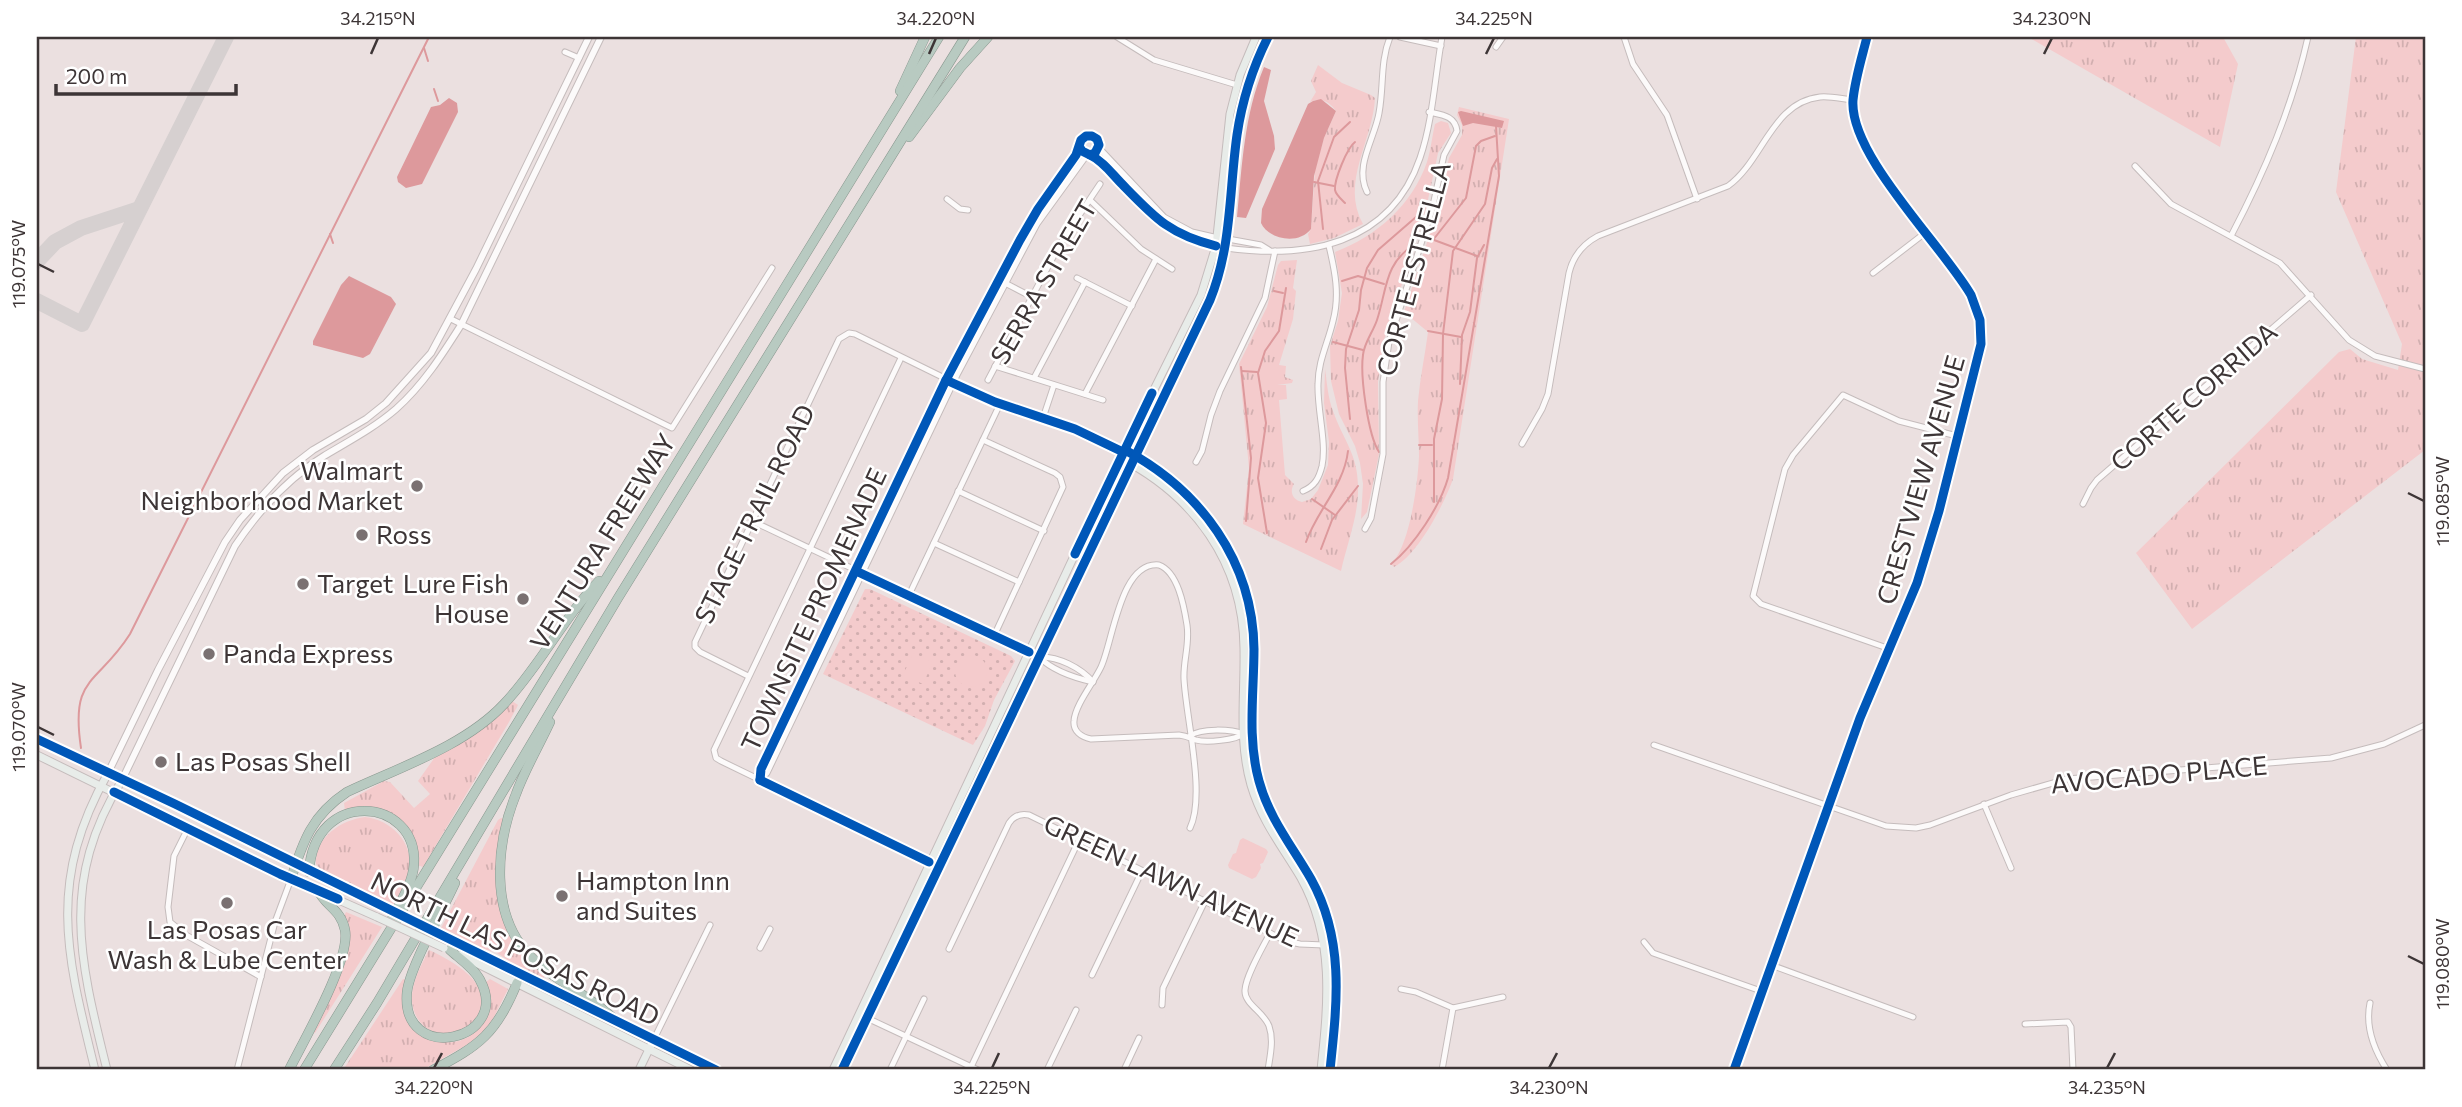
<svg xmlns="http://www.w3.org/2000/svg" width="2462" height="1107" font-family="Commissioner,sans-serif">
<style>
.grass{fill:url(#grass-tufts)}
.park{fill:url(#park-dots)}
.pitch{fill:#f4cbcc}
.water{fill:#dd999c}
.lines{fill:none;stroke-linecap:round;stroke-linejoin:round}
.stream{stroke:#dd999c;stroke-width:2}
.taxiway{stroke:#d6d0d0;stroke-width:16}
.minor-casing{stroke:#c5bcbc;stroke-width:7}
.tertiary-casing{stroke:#c5bcbc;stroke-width:8}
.secondary-casing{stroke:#c5bcbc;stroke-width:9}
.motorway-casing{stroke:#89988f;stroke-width:10}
.minor{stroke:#fcfafa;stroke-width:5}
.tertiary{stroke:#fcfafa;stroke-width:6}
.secondary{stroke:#e8ece9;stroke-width:7}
.motorway{stroke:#b8cac1;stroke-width:9}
.secondary-bridge-casing{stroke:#c5bcbc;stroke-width:9;stroke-linecap:butt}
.secondary-bridge{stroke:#e8ece9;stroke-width:7}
.cycleway-casing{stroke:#fff;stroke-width:13}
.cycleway{stroke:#0057b8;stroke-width:9}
.ticks{fill:none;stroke:#3d3536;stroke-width:2.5}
.poi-dot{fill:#7a7172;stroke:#fff;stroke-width:2.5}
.labels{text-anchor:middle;stroke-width:5;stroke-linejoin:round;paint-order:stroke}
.street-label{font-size:26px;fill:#3d3536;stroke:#fff}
.poi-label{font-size:26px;fill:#3d3536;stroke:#fff;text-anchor:start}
.neatline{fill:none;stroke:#3d3536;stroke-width:2.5}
.ticks-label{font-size:18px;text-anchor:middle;fill:#3d3536}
</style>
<defs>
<pattern id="grass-tufts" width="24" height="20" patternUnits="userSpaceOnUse" patternTransform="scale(1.75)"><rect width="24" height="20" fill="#f4cbcc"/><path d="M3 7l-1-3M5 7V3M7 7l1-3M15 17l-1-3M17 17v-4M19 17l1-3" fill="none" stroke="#d2afb0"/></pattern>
<pattern id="park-dots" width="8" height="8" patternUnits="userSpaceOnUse" patternTransform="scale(1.75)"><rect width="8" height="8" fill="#f4cbcc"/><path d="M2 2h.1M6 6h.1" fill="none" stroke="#d2afb0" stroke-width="1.8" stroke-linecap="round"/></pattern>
</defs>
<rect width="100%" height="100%" fill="#ebe0e0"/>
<g class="grass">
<polygon points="2028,37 2223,37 2238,64 2220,147"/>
<polygon points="2356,37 2425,37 2425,450 2192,629 2136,553 2339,352 2350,349 2362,359 2398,370 2402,344 2336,192"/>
<path d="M1318,65l24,18 29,12 4,3c-2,43 -35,84 -12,126l-29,14 -24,6 -2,-10 3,-5 4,-59 9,-32 12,-27c-6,-9 -15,-14 -26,-9l6,-10 -5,-11z"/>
<path d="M1459,107l50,12 -56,360c-9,25 -35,76 -59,88l-3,-3c19,-18 27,-82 28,-108 0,-18 -2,-37 -1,-55 2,-23 7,-46 10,-69l-24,-20 34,-103 11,-51 13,-23v-10l-5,-10z"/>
<path d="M1441,121l7,2 3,10 -13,20 -12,56 -42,131 -6,42 1,72 -12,58 -6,7 2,-35 -3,-21 -5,-17 -16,-32 -8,-33 -1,-35 8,-25 4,-28 -7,-41c42,-16 77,-47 92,-90 4,-13 5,-25 8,-38z"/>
<path d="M1297,260l-4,28 3,3 -3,28 -14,46 7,1 -1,11 8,3 -1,3 -15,2h9l1,14 -8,1 6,75 9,9c-5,8 -1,16 8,18l9,-3 7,-9 10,-25 1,-23 -5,-39 1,-34c2,14 3,29 8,42 10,29 25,43 25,76 1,27 -11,57 -17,84l-98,-47 6,-56 -10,-104 28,-57 11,-42 3,-4z"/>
<polygon points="512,701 518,705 509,722 423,867 417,865 397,820 345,811 344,803 384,781 390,782 414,808 430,794 418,781 435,757 488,725"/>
<path d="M365,817c26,3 49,25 44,53 -2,12 -9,25 -15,36l-73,-36 -5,-6c-1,-27 25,-44 49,-47z"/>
<path d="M501,818l3,1 -6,75c5,35 21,59 47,81l-1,3c-11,-5 -24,-9 -33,-15 -9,-7 -14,-12 -26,-13l-44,-22 57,-108z"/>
<polygon points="346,912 382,927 315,1033 313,1032 345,960 349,944 344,916"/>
<path d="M429,950c24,11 68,35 48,67 -4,6 -11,11 -17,15 -7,0 -15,2 -22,1 -7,-1 -14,-6 -18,-11 -18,-23 -2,-51 9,-72z"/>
<path d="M403,979l4,1 -3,15 21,41c39,21 74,-14 61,-54l4,-3 18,10 -17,34 -7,8 -14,12 -48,27h-79z"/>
</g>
<polygon class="park" points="865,589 870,589 1011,656 1015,661 994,700 985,726 973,745 823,674"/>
<g class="pitch">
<polygon points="913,653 933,662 923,684 903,675"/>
<circle cx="971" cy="671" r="16"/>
<polygon points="1243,838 1266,849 1268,852 1263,863 1260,864 1261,868 1256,877 1252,879 1229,868 1228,865 1233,854 1236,853 1240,840"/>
</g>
<g class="water">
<path d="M1264,67l7,3 -7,31 10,35 1,13 -29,69 -9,-1c5,-51 7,-102 27,-150z"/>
<polygon points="449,98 457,103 458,112 422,184 406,188 398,182 397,177 431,107 440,105"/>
<path d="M1321,99l15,12 -12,27 -10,38 -3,53c-12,16 -42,11 -50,-6l1,-14 46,-105 5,-3z"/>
<polygon points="1461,111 1504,121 1502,128 1473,123 1463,126 1458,112"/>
<polygon points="349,276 391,297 396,304 370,354 363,358 313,345 313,341 341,285"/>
</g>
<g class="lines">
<g class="stream">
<polyline points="424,48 428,61"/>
<polyline points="434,89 438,101"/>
<polyline points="1314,182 1334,186"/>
<path d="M1345,203c-4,-4 -9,-8 -10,-13 -1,-10 12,-42 20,-48"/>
<polyline points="1323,229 1318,181 1334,137 1350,122"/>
<polyline points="330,234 333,243"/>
<polyline points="1426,237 1477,256"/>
<polyline points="1433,240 1466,198 1476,146 1481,141 1495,136"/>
<polyline points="1342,281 1358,276 1384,284"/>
<polyline points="1274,291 1283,293"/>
<polyline points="1428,331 1461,337"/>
<polyline points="1333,342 1363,350"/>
<polyline points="1241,367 1251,458 1246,521"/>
<polyline points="1242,371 1257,372"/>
<polyline points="1460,384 1462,335 1470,312 1477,258 1484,245"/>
<polyline points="1350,419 1345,368 1346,349 1359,310 1361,290 1367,268 1378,250 1416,217"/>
<polyline points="1419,445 1432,445"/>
<path d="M1379,452c-11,-17 -19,-76 -16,-97 1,-12 10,-23 14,-35 10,-30 7,-57 38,-76"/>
<polyline points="1312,499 1335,515"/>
<polyline points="1434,502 1434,439 1442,399 1443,334 1453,251 1485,204 1492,168 1497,159"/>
<polyline points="1267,533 1258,478 1266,423 1258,373 1265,351 1279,331 1286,288"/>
<path d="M1306,542c11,-32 38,-56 42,-91"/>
<polyline points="1321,549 1332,520 1358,486"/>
<path d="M1391,564c23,-18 49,-58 57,-86l51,-302 -3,-50"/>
<path d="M81,748c-11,-73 16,-62 49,-114l299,-597"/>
</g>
<g class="taxiway">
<polyline points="37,261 55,242 81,228 139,209"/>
<polyline points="37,301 82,324 226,37"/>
</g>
<defs>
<g id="minor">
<polyline points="1117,37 1154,60 1237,85"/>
<polyline points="1400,37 1441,46"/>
<polyline points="1624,37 1633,64 1667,115 1697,199"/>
<polyline points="1496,47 1503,37"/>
<polyline points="565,52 579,58"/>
<polyline points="1099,148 1164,217 1192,232 1218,238"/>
<path d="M1090,155c13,6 22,19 32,29 33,34 47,50 94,62"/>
<polyline points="2135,166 2171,204 2280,263 2349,340 2375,356 2425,369"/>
<path d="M1367,192c-13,-26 8,-54 12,-79 5,-27 1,-51 11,-76"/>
<polyline points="947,199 960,209 968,210"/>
<polyline points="1090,200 1141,249 1172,269"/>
<path d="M2231,236c34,-65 61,-128 77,-199"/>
<polyline points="1228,239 1261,245 1269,250"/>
<path d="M1226,248c80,11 164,-2 194,-90 13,-38 15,-82 22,-121"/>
<polyline points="1873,273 1925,233"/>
<polyline points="1077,278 1132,306"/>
<polyline points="1005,283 1032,297"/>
<polyline points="451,319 672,428 772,268"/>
<polyline points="901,358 714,750 716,758 721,761 929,862"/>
<polyline points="995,366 1103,400"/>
<polyline points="1034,378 1085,282"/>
<polyline points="988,380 1060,244 1100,184"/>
<polyline points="1085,394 1156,259"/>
<polyline points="1043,418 1054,385"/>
<polyline points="983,440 1055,473 1060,477 1063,487 994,636"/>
<path d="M1522,444l20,-35 6,-15 21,-121c4,-17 14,-29 29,-37l130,-50c35,-25 44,-84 92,-89 11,-1 22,2 33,3"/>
<polyline points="1196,462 1202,451 1211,415 1220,391 1265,298 1275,251"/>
<polyline points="958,491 1044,531"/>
<path d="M1303,491c12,-5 16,-13 19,-25 5,-23 -5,-56 -4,-82 0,-23 10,-41 15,-63 7,-26 2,-50 -4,-75"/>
<polyline points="2083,504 2091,488 2097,480 2311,295"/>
<path d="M752,521l287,136c13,13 36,21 54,25"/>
<path d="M1365,529l6,-11 12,-64v-72l6,-40 43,-132 12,-55 13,-24c-2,-15 -14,-16 -28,-19"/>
<polyline points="934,543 1019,582"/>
<polyline points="909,595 1000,404"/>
<polyline points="1890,649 1761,604 1753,596 1785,469 1793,455 1843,395 1899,421 1957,436"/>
<path d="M1039,657c19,-1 42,11 54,25"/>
<polyline points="748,676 700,652 695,647 695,642 839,339 849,333 855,334 983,397 1069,427 1123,452"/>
<path d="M1190,736c11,-8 41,-7 53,-2"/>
<polyline points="1654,745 1886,826 1916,828 1930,825 2011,795 2067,779 2331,758 2384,744 2425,725"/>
<polyline points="760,780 761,769 946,380 1020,240 1038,209 1076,155 1081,140 1086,136 1092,136 1097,139 1099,145 1095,153 1090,155 1082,151 1079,146"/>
<polyline points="760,780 767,773 958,373 1037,224 1087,155"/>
<polyline points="1984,804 2011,868"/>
<polyline points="188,828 174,856 168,907 170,922 186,935 261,977"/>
<path d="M1190,828c16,-33 -4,-110 -6,-149 -1,-18 6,-35 3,-54 -3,-19 -9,-53 -28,-60 -39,-4 -46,77 -58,102 -7,15 -26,38 -27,54 -1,10 7,16 17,18l88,-4c8,1 11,3 17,5 10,3 40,0 47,-6"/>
<polyline points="1644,942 1653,953 1761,991"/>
<polyline points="760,948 770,929"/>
<path d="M949,949l60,-126c5,-7 11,-10 20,-8l257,126 14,3 24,1"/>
<polyline points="1771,965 1913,1017"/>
<polyline points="1092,975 1142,871"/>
<polyline points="1401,989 1416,992 1453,1008 1442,1070"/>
<path d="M2370,1003c-5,24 4,47 17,67"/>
<polyline points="1162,1005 1163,988 1205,901"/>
<polyline points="1453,1008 1503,997"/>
<polyline points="867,1018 978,1070"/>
<polyline points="2025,1024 2068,1022 2071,1027 2073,1070"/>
<polyline points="654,1039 710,925"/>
<polyline points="971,1067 1079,840"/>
<polyline points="237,1070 275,922 291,879"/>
<polyline points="890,1070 924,999"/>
<polyline points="1047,1070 1076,1010"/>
<polyline points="1124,1070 1139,1038"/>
<path d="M1268,1070c2,-14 6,-30 1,-44 -5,-14 -25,-22 -24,-36 1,-15 18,-43 25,-57"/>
</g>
<g id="tertiary">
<polyline points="108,773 158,670 225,542 240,520 283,473 313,450 366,419 386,403 431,353 476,269 589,37"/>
<path d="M122,780l113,-234c24,-36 52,-67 89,-90 25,-15 50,-28 72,-47 27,-24 46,-54 65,-84l140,-288"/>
<path d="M1734,1070l126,-352 57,-135 22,-72 42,-167 -1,-24 -9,-25c-29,-50 -122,-140 -118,-195 2,-21 9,-43 14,-63"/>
</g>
<g id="secondary">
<path d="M1132,454c72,39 120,110 122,193 0,44 -7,89 5,132 10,38 33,66 51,99 35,61 27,126 20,192"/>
<path d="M1120,458c74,38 123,104 124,190 1,46 -6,92 7,137 11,37 31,61 50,93 34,61 27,126 20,192"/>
<polyline points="37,739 175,804 381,907"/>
<polyline points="37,755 280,874 377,917"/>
<polyline points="451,940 716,1070"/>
<polyline points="460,955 691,1070"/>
<path d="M95,1070c-28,-114 -49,-187 13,-297"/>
<path d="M107,1070c-27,-109 -48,-188 15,-290"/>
<polyline points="639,1070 654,1039"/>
<polyline points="833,1070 1120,458 1201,295 1216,246 1230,114 1240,75 1256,37"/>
<path d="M842,1070l368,-770c22,-54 19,-109 27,-165 5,-34 16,-68 31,-98"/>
</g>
<g id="motorway">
<polyline points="900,91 925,37"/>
<polyline points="909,137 960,68 988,37"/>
<path d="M550,722c-11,24 -25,47 -34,72 -20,50 -27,120 14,162 24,25 60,39 85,64"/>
<path d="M309,872c5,-85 109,-75 105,-8 -1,19 -14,38 -22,55"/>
<path d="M291,879c12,-38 21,-64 56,-87 51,-24 118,-46 157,-88 36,-38 59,-86 95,-123"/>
<path d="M450,950c10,9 24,18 30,30 33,61 -80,86 -73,12 3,-26 36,-82 48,-109"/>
<path d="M289,1070c15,-30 62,-111 56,-140 -4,-21 -20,-24 -27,-40"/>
<polyline points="304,1070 939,37"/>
<polyline points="334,1070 377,1003 618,598 965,37"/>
<path d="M433,1070c46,-24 64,-37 84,-87"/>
</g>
</defs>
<use href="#minor" class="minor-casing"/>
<use href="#tertiary" class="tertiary-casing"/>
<use href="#secondary" class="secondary-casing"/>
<use href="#motorway" class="motorway-casing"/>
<use href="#minor" class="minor"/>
<use href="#tertiary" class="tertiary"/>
<use href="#secondary" class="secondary"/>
<use href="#motorway" class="motorway"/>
<defs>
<g id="secondary-bridge">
<polyline points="381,907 451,940"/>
<polyline points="377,917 444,948"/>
</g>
</defs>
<use href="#secondary-bridge" class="secondary-bridge-casing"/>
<use href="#secondary-bridge" class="secondary-bridge"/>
<defs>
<g id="cycleway">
<path d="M1090,155c13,6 22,19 32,29 33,34 47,50 94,62"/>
<polyline points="946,380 995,402 1075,429 1123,452"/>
<path d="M1125,450c75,40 128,111 129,199 0,43 -7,89 5,132 10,37 33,65 52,98 34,61 26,125 19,191"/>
<polyline points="1075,554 1152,393"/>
<polyline points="856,571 1029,652"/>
<polyline points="37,739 175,804 716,1070"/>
<polyline points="760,780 761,769 946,380 1020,240 1038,209 1076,155 1081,140 1086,136 1092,136 1097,139 1099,145 1095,153 1090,155 1082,151 1079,146"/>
<polyline points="760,780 929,862"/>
<polyline points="114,792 280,874 338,899"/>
<path d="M842,1070l368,-770c22,-54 19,-109 27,-165 5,-34 16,-68 31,-98"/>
<path d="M1734,1070l126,-352 57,-135 22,-72 42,-167 -1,-24 -9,-25c-29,-50 -122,-140 -118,-195 2,-21 9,-43 14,-63"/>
</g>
</defs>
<use href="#cycleway" class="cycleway-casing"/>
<use href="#cycleway" class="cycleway"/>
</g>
<path class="ticks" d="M371,54l7,-16M929,54l7,-16M1486,54l8,-16M2044,54l8,-16M38,264l16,8M2408,493l16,8M38,727l16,8M2408,956l16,8M434,1068l8,-15M992,1068l7,-15M1549,1068l8,-15M2107,1068l8,-15"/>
<g class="poi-dot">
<circle cx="417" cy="486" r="7"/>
<circle cx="362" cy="535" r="7"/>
<circle cx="303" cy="584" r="7"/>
<circle cx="523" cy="599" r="7"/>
<circle cx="209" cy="654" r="7"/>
<circle cx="161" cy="762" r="7"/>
<circle cx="562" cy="896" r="7"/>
<circle cx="227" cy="903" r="7"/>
</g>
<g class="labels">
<g class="street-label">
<text transform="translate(1414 269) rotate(-75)" y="9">CORTE ESTRELLA</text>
<text transform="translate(1044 282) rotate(-60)" y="9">SERRA STREET</text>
<text transform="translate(2194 397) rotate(-41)" y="9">CORTE CORRIDA</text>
<text transform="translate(1921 480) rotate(-74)" y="9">CRESTVIEW AVENUE</text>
<text transform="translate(755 514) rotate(-64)" y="9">STAGE TRAIL ROAD</text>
<text transform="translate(603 542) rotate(-58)" y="9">VENTURA FREEWAY</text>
<text transform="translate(814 610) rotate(-65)" y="9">TOWNSITE PROMENADE</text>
<text transform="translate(2159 775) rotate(-5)" y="9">AVOCADO PLACE</text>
<text transform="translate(1171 881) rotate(25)" y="9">GREEN LAWN AVENUE</text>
<text transform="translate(515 949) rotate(26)" y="9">NORTH LAS POSAS ROAD</text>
</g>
<g class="poi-label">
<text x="403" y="480" text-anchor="end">Walmart<tspan x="403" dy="30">Neighborhood Market</tspan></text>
<text x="376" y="544">Ross</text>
<text x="317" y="593">Target</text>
<text x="509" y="593" text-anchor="end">Lure Fish<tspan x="509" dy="30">House</tspan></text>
<text x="223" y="663">Panda Express</text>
<text x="175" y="771">Las Posas Shell</text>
<text x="576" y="890">Hampton Inn<tspan x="576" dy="30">and Suites</tspan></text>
<text x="227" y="939" text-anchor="middle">Las Posas Car<tspan x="227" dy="30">Wash &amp; Lube Center</tspan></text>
</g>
</g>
<rect width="2462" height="1107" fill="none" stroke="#ffffff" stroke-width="77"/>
<path d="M56 84v10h180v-10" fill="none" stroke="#3d3536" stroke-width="3.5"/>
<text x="66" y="84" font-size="21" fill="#3d3536" stroke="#ffffff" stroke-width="5" paint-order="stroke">200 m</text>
<rect x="38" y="38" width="2386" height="1030" class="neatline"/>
<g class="ticks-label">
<text x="378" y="25">34.215°N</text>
<text x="936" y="25">34.220°N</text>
<text x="1494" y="25">34.225°N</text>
<text x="2052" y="25">34.230°N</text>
<text transform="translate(19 264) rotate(-90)" y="6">119.075°W</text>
<text transform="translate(2443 501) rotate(-90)" y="6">119.085°W</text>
<text transform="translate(19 727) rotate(-90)" y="6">119.070°W</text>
<text transform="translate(2443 964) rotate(-90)" y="6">119.080°W</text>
<text x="434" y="1094">34.220°N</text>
<text x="992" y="1094">34.225°N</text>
<text x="1549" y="1094">34.230°N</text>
<text x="2107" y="1094">34.235°N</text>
</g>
</svg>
